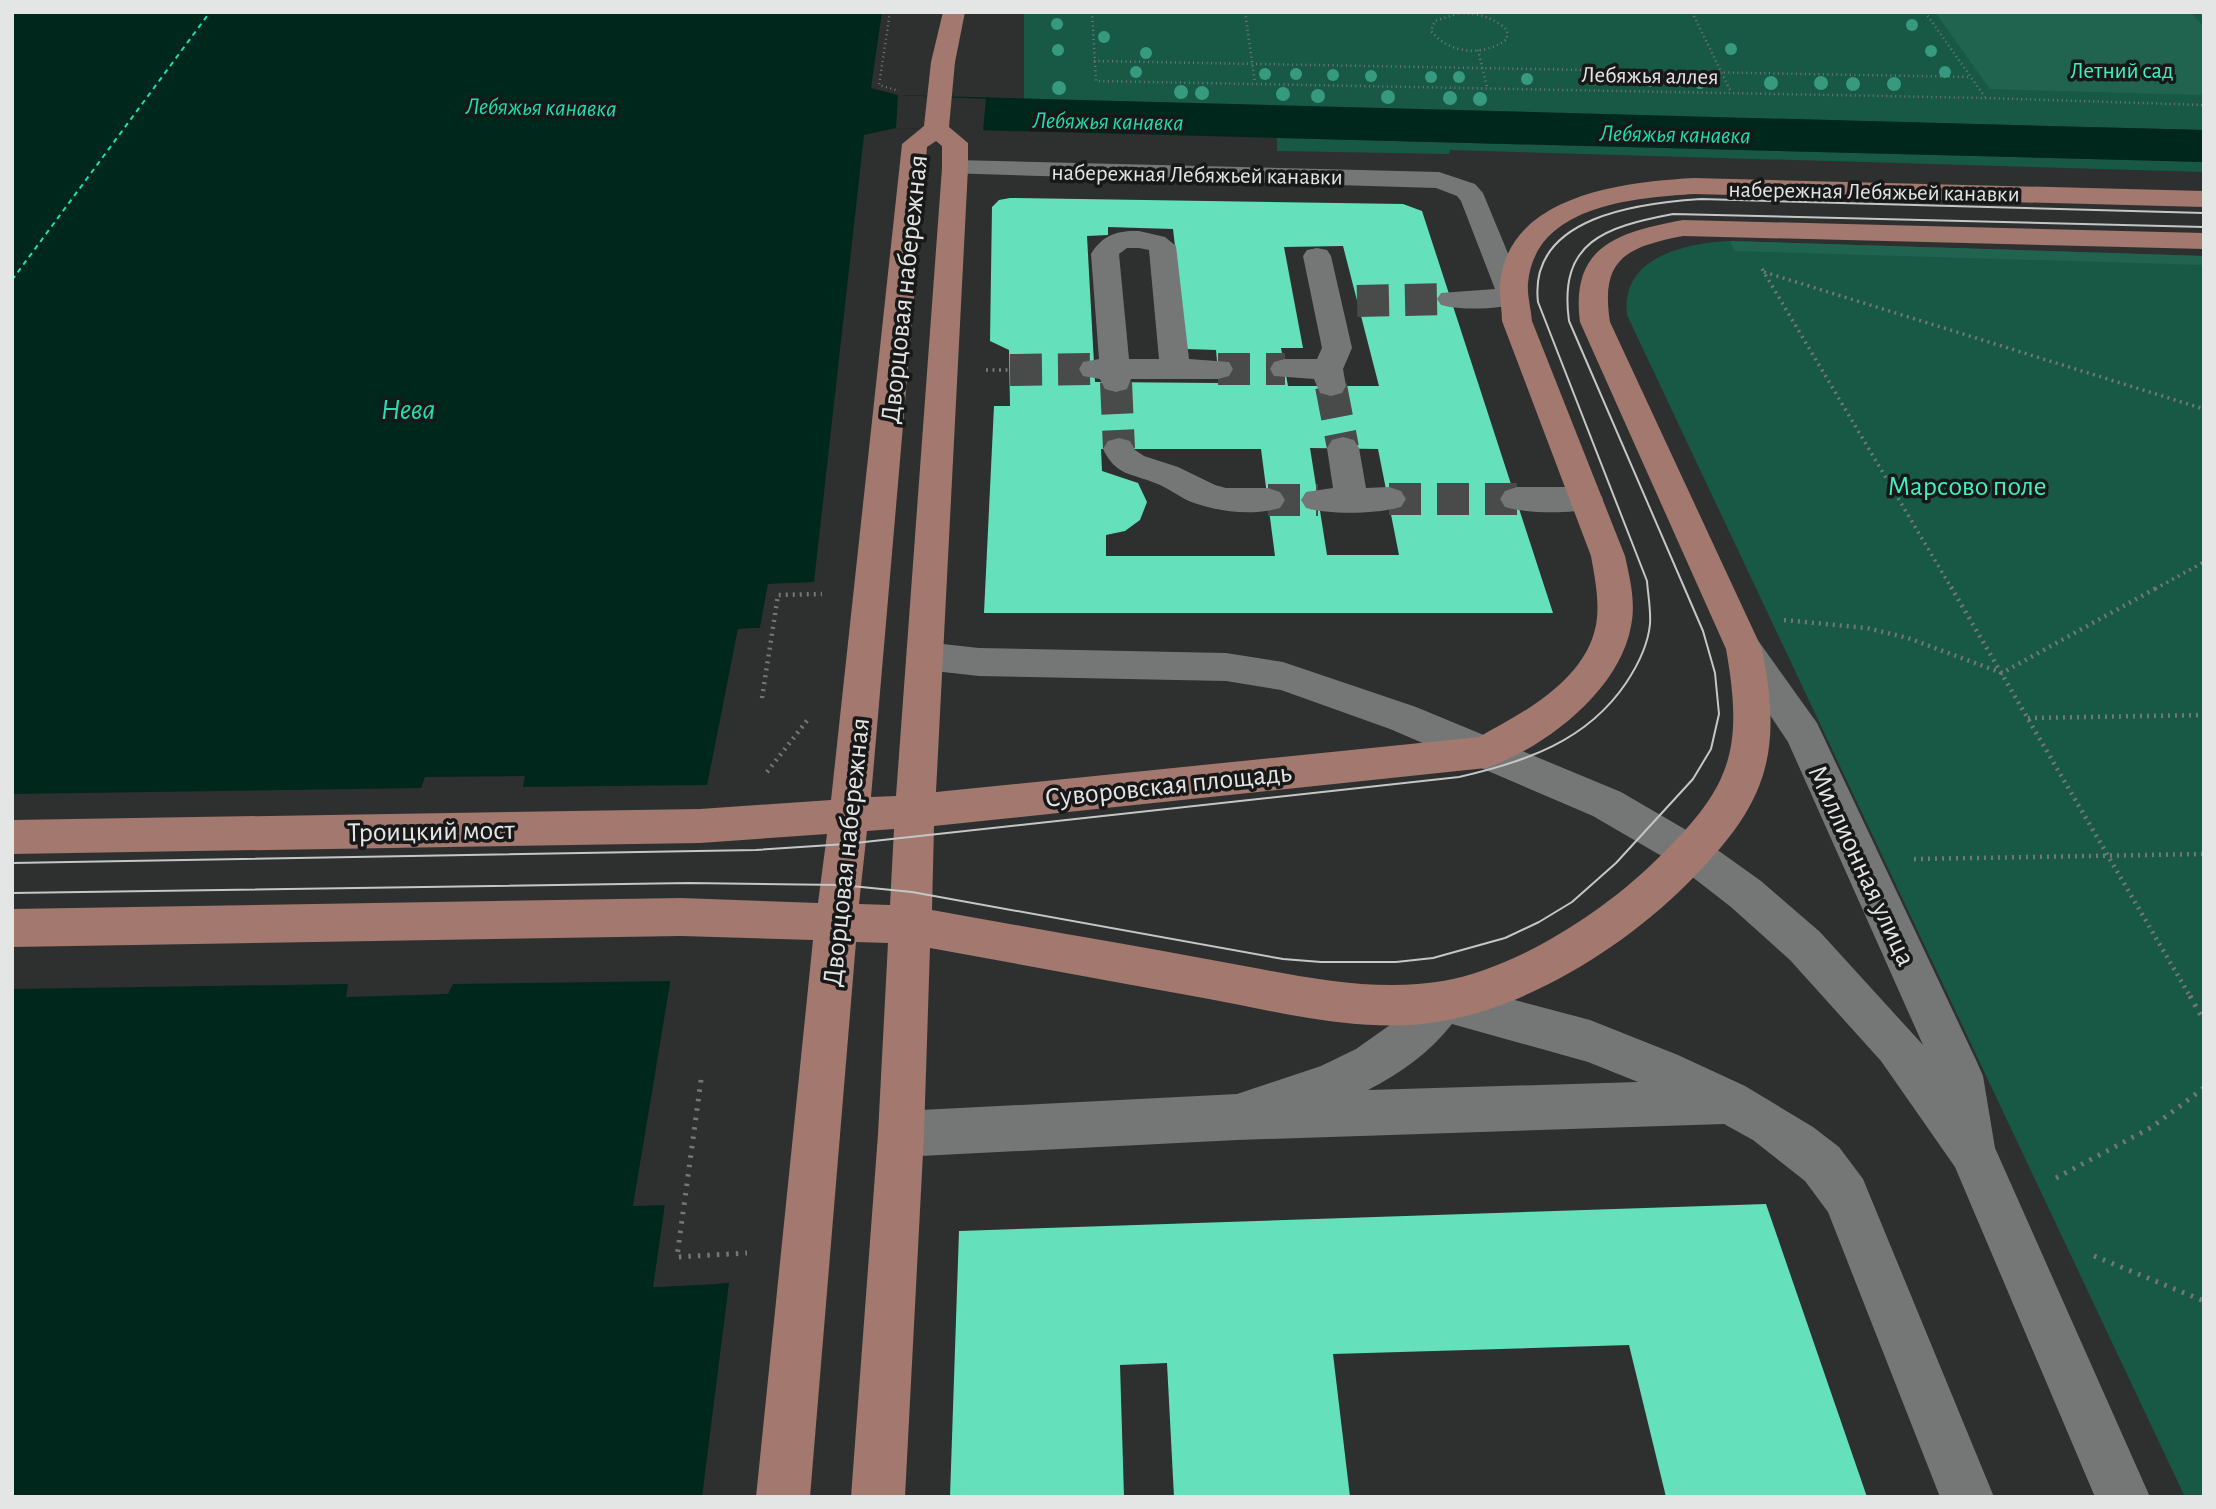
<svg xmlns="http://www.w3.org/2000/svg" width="2216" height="1509" font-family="'Alegreya Sans',sans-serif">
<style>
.green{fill:#185946}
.forest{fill:#206450}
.water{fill:#00271c}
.pier{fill:#2d302f}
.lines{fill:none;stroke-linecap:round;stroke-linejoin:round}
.ferry{stroke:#1ee0b0;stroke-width:2;stroke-dasharray:5 4.5;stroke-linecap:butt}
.building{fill:#64e1ba;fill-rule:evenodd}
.minor-tunnel{stroke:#484b4a;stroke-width:32;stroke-dasharray:32 16;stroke-linecap:butt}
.path-far3{stroke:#747776;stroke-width:2.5;stroke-dasharray:1 3.5;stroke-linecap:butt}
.path-far2{stroke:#747776;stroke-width:3.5;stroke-dasharray:2 4.5;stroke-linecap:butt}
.path-far1{stroke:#747776;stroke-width:4.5;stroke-dasharray:2 5;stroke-linecap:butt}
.path{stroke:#747776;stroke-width:5;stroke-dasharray:2.5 7;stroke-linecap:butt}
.minor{fill:#747776;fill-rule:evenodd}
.major{fill:#a2786f;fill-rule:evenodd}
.tram{stroke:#c5c7c6;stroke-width:2}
.tree{fill:#379a7f}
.labels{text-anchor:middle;stroke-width:7;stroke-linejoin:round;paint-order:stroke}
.far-park-label{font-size:23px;fill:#40f1c0;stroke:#171817}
.far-street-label{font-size:23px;fill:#e4e6e5;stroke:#171817}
.far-water-label{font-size:24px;font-style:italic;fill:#1ee0b0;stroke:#171817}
.street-label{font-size:28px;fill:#e4e6e5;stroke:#171817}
.park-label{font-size:28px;fill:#40f1c0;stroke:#171817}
.water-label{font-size:30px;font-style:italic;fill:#1ee0b0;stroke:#171817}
</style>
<rect width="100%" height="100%" fill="#2d302f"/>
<g class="green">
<polygon points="1024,12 2204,12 2204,130 1024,100"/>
<polygon points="1277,138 2204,162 2204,172 1450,150 1449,154 1277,151"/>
<path d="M1730,241l474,15v1241h-19l-558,-1182c-7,-58 58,-72 103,-74z"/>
</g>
<g class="forest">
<polygon points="1935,12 2190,12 2204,27 2204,95 1990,89"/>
<polygon points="1730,241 2204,256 2204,265 1735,251"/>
</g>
<polygon class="water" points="12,12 882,12 871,88 898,95 2204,130 2204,162 896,128 864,135 814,582 768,584 760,628 738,629 681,917 633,1206 665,1204 654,1287 729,1283 702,1497 12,1497"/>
<g class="pier">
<polygon points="898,95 986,99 983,131 896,128"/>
<polygon points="808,583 807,586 771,587 763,630 741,632 727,706 723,706 738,629 760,628 768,584"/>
<polygon points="525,776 523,787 708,785 671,981 453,984 448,994 346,997 348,984 12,989 12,794 421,788 425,777"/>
<polygon points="656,1072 659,1072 637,1203 665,1201 669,1203 657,1283 718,1280 717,1284 653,1287 665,1205 633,1206"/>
</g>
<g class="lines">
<polyline class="ferry" points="12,280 210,12"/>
</g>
<g class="building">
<path d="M1010,198l393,6 19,7 131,402h-569l10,-207h16l-1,-56 -19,-9 2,-134 7,-7zM1108,227l65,2 14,120 29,1 3,33 -124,-1 -8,-146 21,-1zM1343,246l36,140h-91l-7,-38h22l-19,-101zM1310,448l68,1 21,106h-72zM1101,449h160l14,107h-169v-21l19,-4 15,-11 7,-18 -9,-19 -36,-12z"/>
<polygon points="1766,1204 1867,1497 1666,1497 1629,1345 1333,1354 1350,1497 1174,1497 1167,1363 1120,1365 1124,1497 950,1497 959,1231"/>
</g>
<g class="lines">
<g class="minor-tunnel">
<polyline points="1357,301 1451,299"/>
<polyline points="1218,369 1285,369"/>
<polyline points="1010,370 1094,369"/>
<polyline points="1116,382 1119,449"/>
<polyline points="1331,386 1343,448"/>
<polyline points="1389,499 1517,499"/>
<polyline points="1268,500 1318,500"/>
</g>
<g class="path-far3">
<polyline points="890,12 879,85 899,91"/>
<polyline points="1092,12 1096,81 1986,98 2204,105"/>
<polyline points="1245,12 1255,83"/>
<polyline points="1692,12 1731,92"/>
<polyline points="1925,12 1985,97"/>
<path d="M1459,13c19,0 34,4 48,17v9c-23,18 -58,15 -76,-8l4,-10z"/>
<polyline points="1478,50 1487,87"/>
<polyline points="1094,61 1971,77"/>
</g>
<g class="path-far2">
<polyline points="1762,269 1952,589"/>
<polyline points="1764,272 2204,409"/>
<polyline points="986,370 1010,370"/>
<polyline points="2155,589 2204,562"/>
</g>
<g class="path-far1">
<polyline points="1951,587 2191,998"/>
<polyline points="1784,620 1867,628 1908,638 2002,673 2158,587"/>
<polyline points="762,698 778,595 822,594"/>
<polyline points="2028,718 2204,715"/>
<polyline points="767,772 809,718"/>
<polyline points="1914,859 2204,854"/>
</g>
<g class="path">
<polyline points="2190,996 2204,1021"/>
<polyline points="701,1080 677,1257 747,1253"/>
<polyline points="2056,1178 2152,1127 2204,1088"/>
<polyline points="2094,1256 2204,1301"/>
</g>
<g class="minor">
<path d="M955,160l484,12 36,12 8,9 43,104 -4,6c-23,6 -58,8 -81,2l-4,-6 4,-6 54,-4 -34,-88 -4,-5 -21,-8 -490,-15 -4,-5 4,-5z"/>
<path d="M1139,231l26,6 11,9 13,113 40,3 4,7 -4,7 -11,3h-87l-4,10 -11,3 -11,-3 -5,-10 -17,-3 -4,-7 4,-7 16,-3 -8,-105c11,-19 27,-24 48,-23zM1139,248l10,2 10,109h-30l-10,-105 8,-6z"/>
<polygon points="1317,248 1327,250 1331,256 1352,348 1343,369 1346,386 1342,393 1331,396 1320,393 1314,379 1274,376 1270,369 1274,362 1285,359 1317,359 1322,348 1303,256 1307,250"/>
<path d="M1343,437l11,3 5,8 7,40 23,-1 12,4 5,8 -5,8c-24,7 -71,8 -95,1l-5,-8 5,-8 27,-4 -6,-40 5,-8z"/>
<path d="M1119,438l11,3 5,9 9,6 34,11 37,18 11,3h42l12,4 5,8 -5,8c-28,8 -59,4 -86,-5 -14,-5 -25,-15 -39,-20 -24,-10 -39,-7 -52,-34l5,-8z"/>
<path d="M1517,487h69l12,4 5,8 -5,8c-23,7 -70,7 -93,0l-5,-8 5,-8z"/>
<polygon points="1744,635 1757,639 1817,723 1976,1060 1983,1076 1995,1148 2150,1497 2095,1497 1955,1167 1881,1061 1790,960 1731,907 1677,865 1593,816 1390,729 1281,690 1226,681 979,676 925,670 912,666 907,656 912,646 925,642 979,648 1226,653 1283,662 1416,707 1621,792 1705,841 1761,881 1820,932 1923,1045 1788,742 1726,649 1731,639"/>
<path d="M1443,981l147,39 88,35 67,31 68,41 26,20 24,32 131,318h-54l-112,-285 -23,-31 -52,-41 -29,-16 -487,16 -336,17 -16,-7 -7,-16 7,-16 16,-7 336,-17 84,-28 35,-17 44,-31 28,-31zM1452,1024l136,38 50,20 -270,8c33,-17 61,-37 84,-66z"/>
</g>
<path class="major" d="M943,12h22l-10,50 -6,65 19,16v25l-32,624 543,-55c45,-25 106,-56 117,-112 4,-23 -1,-46 -5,-69l-89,-235c0,-12 -3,-25 -2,-37 8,-90 125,-102 194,-106l510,13v16l-510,-13c-60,4 -159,11 -166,89 -1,12 3,26 4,38l93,235c5,23 11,46 6,70 -11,64 -86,122 -145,142l-552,58 -2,84c93,17 187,33 280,50 75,13 155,34 231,21 73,-13 157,-67 209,-117 77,-74 93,-109 74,-215l-146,-327c-10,-77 39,-90 103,-102l521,13v16l-521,-13c-57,11 -83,23 -73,86l152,327c22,109 3,157 -75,235 -62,62 -157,122 -244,137 -75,14 -160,-8 -234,-22 -93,-17 -186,-34 -279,-51l-6,186 -19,363h-54l27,-363 10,-191 -32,-1 -46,555h-54l57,-557 -132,-4 -669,11v-38l669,-11 137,5 9,-69 -127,9 -688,11v-34l688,-11 131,-9 71,-656 22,-18 7,-64zM936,141l6,5v22l-46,628 -25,1 56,-650zM894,829l-4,76 -31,-1 8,-73z"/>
<g class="tram">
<path d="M12,863l744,-13 90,-6 613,-67c66,-15 128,-36 167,-94 12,-18 22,-38 24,-59 1,-14 -2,-29 -3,-43l-109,-279c-10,-86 102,-99 163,-103l503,14"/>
<path d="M12,893l677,-10 152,2 71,7 371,67 38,3h75l37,-4 72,-20 34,-16 33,-20 44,-39 77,-84 18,-30 8,-35 -4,-41 -12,-42 -134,-310c-11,-80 36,-94 104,-107l531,13"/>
</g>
</g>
<g class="tree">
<circle cx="1057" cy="24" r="6"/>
<circle cx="1912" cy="25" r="6"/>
<circle cx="1104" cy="37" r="6"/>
<circle cx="1731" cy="49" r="6"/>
<circle cx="1058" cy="50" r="6"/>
<circle cx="1931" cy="51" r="6"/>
<circle cx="1146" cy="53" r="6"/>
<circle cx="1136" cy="72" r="6"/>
<circle cx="1945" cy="72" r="6"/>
<circle cx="1265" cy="74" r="6"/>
<circle cx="1296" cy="74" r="6"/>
<circle cx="1333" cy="75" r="6"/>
<circle cx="1371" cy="76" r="6"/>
<circle cx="1431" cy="77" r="6"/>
<circle cx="1459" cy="77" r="6"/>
<circle cx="1527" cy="79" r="6"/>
<circle cx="1592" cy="80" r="6"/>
<circle cx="1626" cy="80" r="6"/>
<circle cx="1651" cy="81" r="6"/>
<circle cx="1678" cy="81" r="6"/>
<circle cx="1700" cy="82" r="7"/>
<circle cx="1771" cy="83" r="7"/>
<circle cx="1821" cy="83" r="7"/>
<circle cx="1853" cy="84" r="7"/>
<circle cx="1894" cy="84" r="7"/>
<circle cx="1059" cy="88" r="7"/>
<circle cx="1181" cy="92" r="7"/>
<circle cx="1202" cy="93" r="7"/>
<circle cx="1283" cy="94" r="7"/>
<circle cx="1318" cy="96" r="7"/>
<circle cx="1388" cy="97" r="7"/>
<circle cx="1450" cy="98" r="7"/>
<circle cx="1480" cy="99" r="7"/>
</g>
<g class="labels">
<g class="far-park-label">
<text x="2122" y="78">Летний сад</text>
</g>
<g class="far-street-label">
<text transform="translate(1650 75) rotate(1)" y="8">Лебяжья аллея</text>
<text transform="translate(1197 174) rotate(1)" y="8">набережная Лебяжьей канавки</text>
<text transform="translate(1874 191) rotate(1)" y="8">набережная Лебяжьей канавки</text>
</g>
<g class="far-water-label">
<text transform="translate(541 107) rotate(1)" y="8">Лебяжья канавка</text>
<text transform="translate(1108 121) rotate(1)" y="8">Лебяжья канавка</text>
<text transform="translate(1675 134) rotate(1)" y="8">Лебяжья канавка</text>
</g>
<g class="street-label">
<text transform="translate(903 289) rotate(-84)" y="10">Дворцовая набережная</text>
<text transform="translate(1168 784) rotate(-6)" y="10">Суворовская площадь</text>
<text transform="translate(431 830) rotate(-1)" y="10">Троицкий мост</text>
<text transform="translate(845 852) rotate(-84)" y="10">Дворцовая набережная</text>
<text transform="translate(1863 865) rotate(65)" y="10">Миллионная улица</text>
</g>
<g class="park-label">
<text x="1967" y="495">Марсово поле</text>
</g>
<g class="water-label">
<text x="408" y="419">Нева</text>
</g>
</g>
<rect width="2216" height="1509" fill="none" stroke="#e4e6e5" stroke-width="28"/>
</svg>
